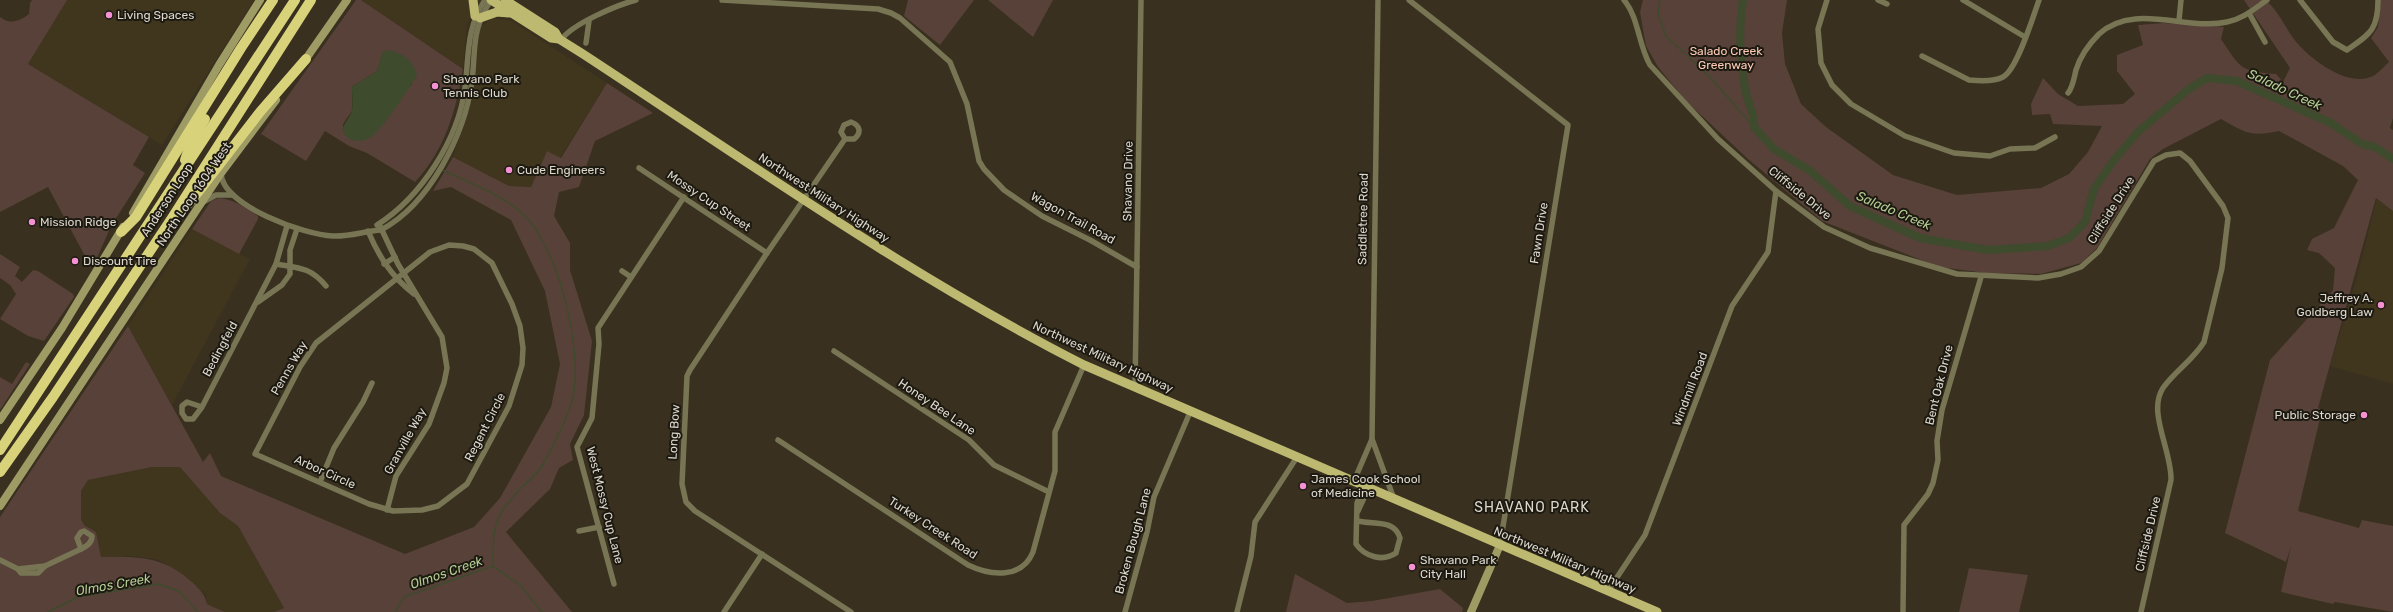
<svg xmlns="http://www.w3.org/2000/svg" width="2393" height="612" font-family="Rubik,sans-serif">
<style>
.built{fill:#40351d}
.green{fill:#574138;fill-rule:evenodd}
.water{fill:#3f4b2d}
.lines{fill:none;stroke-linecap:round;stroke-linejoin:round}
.stream{stroke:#3f4b2d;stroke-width:1.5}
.river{stroke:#3f4b2d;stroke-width:8}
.minor{stroke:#777553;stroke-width:5.5}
.secondary{stroke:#9e9b64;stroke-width:8}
.primary{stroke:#bdb970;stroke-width:9}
.motorway{stroke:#d8d37b;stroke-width:10}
.poi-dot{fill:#f491d3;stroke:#1c1911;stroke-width:1.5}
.labels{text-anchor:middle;stroke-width:4;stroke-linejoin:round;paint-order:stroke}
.poi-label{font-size:12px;fill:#ddd7cd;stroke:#1c1911;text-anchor:start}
.park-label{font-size:12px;fill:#ffccb7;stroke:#1c1911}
.street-label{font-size:12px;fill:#ddd7cd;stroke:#1c1911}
.water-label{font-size:13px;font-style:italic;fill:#b4cc93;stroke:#1c1911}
.quarter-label{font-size:14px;letter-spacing:1px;fill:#ddd7cd;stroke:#1c1911}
</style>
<rect width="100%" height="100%" fill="#39301f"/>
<g class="built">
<polygon points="65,0 254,0 162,145 28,64"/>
<polygon points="361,0 482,0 467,24 463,69"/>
<polygon points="493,18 512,21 607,83 560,158 547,151 531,187 509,186 453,157 473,97 479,34 482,25"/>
<polygon points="2377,198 2393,211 2393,384 2330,366 2357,277"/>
<polygon points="192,229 250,259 172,405 128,326"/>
<polygon points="152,467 181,467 220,513 238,526 284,608 274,612 225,612 207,604 206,595 186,577 159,560 134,556 101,557 96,532 84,525 81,519 81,491 88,480"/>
</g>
<g class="green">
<path d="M32,0h35l-39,64 121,73 -16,28 12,8 -34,53 -17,39 -8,-7 -38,-71 -48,25v-195c10,8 20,4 29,-3l1,-11z"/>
<path d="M356,0h5l102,69c-7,42 -18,81 -48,113l-48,-29 -18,-7 -24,-15 -19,30 -45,-27zM383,53l29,31 -13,16 -55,32 -1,-8 9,-13v-24l25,-16z"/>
<polygon points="908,0 974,0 940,45 904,16"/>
<polygon points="988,0 1053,0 1033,37"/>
<path d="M1643,0h144l-5,33 3,31 16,40 25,23 67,48 64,20 84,-7 28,-14 19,-22 14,-26 -49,-2 -3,-10 -18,1 -1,-11 12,-26 15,16 20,12 45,-2 12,-10 -18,-23v-16l26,-10 -5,-20 26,-2 60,4 -3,12c20,30 19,32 55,35l7,8 7,-14 -46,-68h21c14,10 21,31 33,44 15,17 51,44 75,32 6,-3 11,-10 16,-14l-18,-24 7,-11 2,-27h13v118l-3,10 3,2v81l-17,-13 -58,210 4,2 -24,101 61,17 3,-8 31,6v86l-58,-10 -2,2 -52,-12 10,-46 -5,16 -61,-29 45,-173 63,-70 2,-22 -16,-15 -12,-3 5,-11 22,-11 24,-48 -15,-14 -64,-35c-29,6 -33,2 -58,-12l-58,30 -13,10 -53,89 -16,15 -40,11 -55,-1 -47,-6 -117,-46 -74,-62 -62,-58 -28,-34 -12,-21 -6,-34z"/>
<path d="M607,83l46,30 -58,28 -16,46 -20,5 -5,24 16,27v27l22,71 -8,74 -14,29 3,16 -14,8 -9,21 -44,43 66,80h-298l10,-4 -46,-82 -18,-13 -40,-46h-28l-64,13 -7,11v28l3,6 12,7 5,25c36,-1 63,-1 91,25 8,8 13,12 15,22l18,8h-225v-95l128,-191 75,136 7,-9 11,23 184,78 69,-27 26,-29 51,-91 9,-43 -15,-73 -34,-71 -60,-33 -18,4 20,-34 56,29 22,1 16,-36 14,7z"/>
<path d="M219,198c15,1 26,10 39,18v3l-19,35 -47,-25 19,-28z"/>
<polygon points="0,254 20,267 15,276 22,282 33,270 38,271 73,294 74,297 44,341 28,336 0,319 16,294 10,285 0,278"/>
<polygon points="26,362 30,364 0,410 0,377 12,384"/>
<polygon points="1969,568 2028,575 2019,612 1959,612"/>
<polygon points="1295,574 1347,603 1372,601 1440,589 1463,608 1462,612 1286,612"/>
</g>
<path class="water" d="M387,50c15,2 26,10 30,25 -6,11 -36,56 -46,62 -7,5 -13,4 -20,3 -17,-13 -1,-18 1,-30 1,-7 0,-16 0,-23l25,-16 5,-18z"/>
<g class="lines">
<g class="stream">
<polyline points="1660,0 1658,14 1666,36 1708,75 1754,127"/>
<path d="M442,170c22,10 64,27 80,43 36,33 59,130 52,178 -2,19 -22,58 -32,75 -5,8 -14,15 -21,22 -28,29 -28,39 -28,78"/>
<polyline points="48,612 78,597 158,584 179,591 198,612"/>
<polyline points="395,612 404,597 493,566 520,585 542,612"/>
</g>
<path class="river" d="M1743,0c-5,30 -3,66 4,97 3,11 8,18 7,30l20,22 35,21 41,36 70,32 68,12 60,-4 21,-8 16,-16 9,-33 20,-29 25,-29 50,-42 18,-11 30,3 94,42 31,21 13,3 18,12"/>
<g class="minor">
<polyline points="722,0 878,9 891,13 900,18 950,62 967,104 979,161 984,169 1004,190 1042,216 1090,240 1137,267"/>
<polyline points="1409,0 1568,125 1500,545"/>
<path d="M1624,0c15,18 14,44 26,65l68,74 58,52 48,36 46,21 87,26 81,4 23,-4 20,-7 18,-16 55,-90 12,-6 14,-2 10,8 33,45 5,12 -6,50 -18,74c-11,18 -29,29 -41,46 -16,24 9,63 8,92l-30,132"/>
<polyline points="1827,0 1818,29 1821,63 1832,85 1851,104 1905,136 1954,153 1990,156 2010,149 2035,148 2055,137"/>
<polyline points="1878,0 1887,4"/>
<polyline points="1963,0 2025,37"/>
<path d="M2300,0l33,42 14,8c23,-16 31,-20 31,-50"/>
<polyline points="2249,13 2265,42"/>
<polyline points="2179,21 2181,0"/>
<path d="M561,40c11,-16 56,-35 75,-40"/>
<polyline points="586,43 589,21"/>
<path d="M1922,56l47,24c10,1 25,2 34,-3 14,-7 30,-60 36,-77"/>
<path d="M2068,93c5,-6 6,-15 8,-23 4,-13 13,-26 23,-36 35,-32 87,-3 128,-12 16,-3 27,-13 40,-22"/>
<path d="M845,139l-4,-7 3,-7 7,-3c9,3 11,11 3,17h-9l-78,114 -77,117 -3,6 -5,108 4,18 9,9 156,101"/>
<polyline points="639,168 767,253"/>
<path d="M221,173c1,33 84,62 112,63 16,1 32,-5 48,-6 49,-26 84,-96 91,-149 4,-34 -1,-50 19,-81"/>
<polyline points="203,202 216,195 232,195"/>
<polyline points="379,224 398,264 442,337 447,368 444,383 429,424 396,476 387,510"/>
<path d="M377,225c44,-28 81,-85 88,-137 4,-32 1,-60 20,-88"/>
<path d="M368,231c11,26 24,46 46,63"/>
<polygon points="449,245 463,246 474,249 492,263 512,304 520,326 523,348 522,365 509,406 467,484 438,506 422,510 393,511 369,504 255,454 300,367 316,343 430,252"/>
<path d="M276,264c23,4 34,3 50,22"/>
<polyline points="384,264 395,257"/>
<polyline points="622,271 631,277"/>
<polyline points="258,302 282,285 290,274 290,250 297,229"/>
<polyline points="834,351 969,440 994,465 1049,492"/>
<polyline points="1135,387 1141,0"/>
<polyline points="202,407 187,402 182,406 182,413 186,419 193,419 202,407 276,264 287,226"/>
<polyline points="1372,439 1394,499"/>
<path d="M778,440l190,125c23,11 54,14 65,-13l22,-81v-39l29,-67"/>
<polyline points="1354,481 1372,439 1378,0"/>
<polyline points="320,482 334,448 363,402 372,383"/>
<polyline points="1358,511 1369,487"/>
<path d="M1358,521c15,4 37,-2 42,17l-4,15c-13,9 -31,4 -40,-9l1,-41 7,-18"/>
<path d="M84,531l8,5c0,7 -5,10 -11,13l-4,-11 4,-6z"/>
<polyline points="579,531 599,527"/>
<polyline points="0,560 18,569 21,573 38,573 45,566 81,549"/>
<polyline points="18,569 45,566"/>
<polyline points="614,584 577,447 592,418 599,344 598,328 684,197"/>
<polyline points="1608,591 1645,535 1732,306 1768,252 1776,191"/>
<polyline points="724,612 762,554"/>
<polyline points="1125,612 1147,532 1154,497 1191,410"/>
<polyline points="1237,612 1251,556 1255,522 1297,457"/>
<polyline points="1903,612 1904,525 1928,494 1933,483 1938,460 1937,441 1942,410 1981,277"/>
</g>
<g class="secondary">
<polyline points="303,63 347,0"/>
<polyline points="133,213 219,65 260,0"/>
<polyline points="0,420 62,328 123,227"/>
<polyline points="0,506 221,173 276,100"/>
<polyline points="1471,612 1500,545"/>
</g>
<g class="primary">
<polyline points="473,0 475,16"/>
<path d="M491,0l60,38 8,1 24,15c165,108 326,222 501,311l573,247"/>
<polyline points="505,0 555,32 559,39"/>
<polyline points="480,18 497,12 509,13"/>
</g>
<g class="motorway">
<polyline points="185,160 190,145 205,119"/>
<polyline points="181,210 192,200 260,112 306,59"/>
<polyline points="121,232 136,217 241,48 273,0"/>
<polyline points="0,450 295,0"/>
<polyline points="0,472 53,397 172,218 311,0"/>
</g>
</g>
<g class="poi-dot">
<circle cx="109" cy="15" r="4"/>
<circle cx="435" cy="86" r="4"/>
<circle cx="509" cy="170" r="4"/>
<circle cx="32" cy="222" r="4"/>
<circle cx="75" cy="261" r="4"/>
<circle cx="2381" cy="305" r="4"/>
<circle cx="2364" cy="415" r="4"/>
<circle cx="1303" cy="486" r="4"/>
<circle cx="1412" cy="567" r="4"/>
</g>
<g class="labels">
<g class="poi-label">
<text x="117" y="19">Living Spaces</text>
<text x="443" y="83">Shavano Park<tspan x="443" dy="14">Tennis Club</tspan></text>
<text x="517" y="174">Cude Engineers</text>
<text x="40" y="226">Mission Ridge</text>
<text x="83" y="265">Discount Tire</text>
<text x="2373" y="302" text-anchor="end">Jeffrey A.<tspan x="2373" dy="14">Goldberg Law</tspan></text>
<text x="2356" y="419" text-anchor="end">Public Storage</text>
<text x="1311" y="483">James Cook School<tspan x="1311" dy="14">of Medicine</tspan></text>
<text x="1420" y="564">Shavano Park<tspan x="1420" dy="14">City Hall</tspan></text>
</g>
<g class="park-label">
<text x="1726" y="55">Salado Creek<tspan x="1726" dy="14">Greenway</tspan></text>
</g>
<g class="street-label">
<text transform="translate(1128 181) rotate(-89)" y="4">Shavano Drive</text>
<text transform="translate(1800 193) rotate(39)" y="4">Cliffside Drive</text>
<text transform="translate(194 194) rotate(-56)" y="4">North Loop 1604 West</text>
<text transform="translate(824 198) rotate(33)" y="4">Northwest Military Highway</text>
<text transform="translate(167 200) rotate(-57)" y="4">Anderson Loop</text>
<text transform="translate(709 201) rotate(34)" y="4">Mossy Cup Street</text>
<text transform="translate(2111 210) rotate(-58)" y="4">Cliffside Drive</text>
<text transform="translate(1073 218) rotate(29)" y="4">Wagon Trail Road</text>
<text transform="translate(1363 219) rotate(-89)" y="4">Saddletree Road</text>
<text transform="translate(1539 233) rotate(-81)" y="4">Fawn Drive</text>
<text transform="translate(220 349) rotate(-62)" y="4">Bedingfeld</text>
<text transform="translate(1103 357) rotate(25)" y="4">Northwest Military Highway</text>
<text transform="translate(289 368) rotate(-60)" y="4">Penns Way</text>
<text transform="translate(1939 385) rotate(-76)" y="4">Bent Oak Drive</text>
<text transform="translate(1690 389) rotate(-69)" y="4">Windmill Road</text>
<text transform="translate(937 407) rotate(34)" y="4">Honey Bee Lane</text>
<text transform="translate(485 427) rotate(-63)" y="4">Regent Circle</text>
<text transform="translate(674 432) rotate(-87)" y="4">Long Bow</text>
<text transform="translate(405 441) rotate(-61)" y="4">Granville Way</text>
<text transform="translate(325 472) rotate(24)" y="4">Arbor Circle</text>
<text transform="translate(605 505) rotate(76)" y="4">West Mossy Cup Lane</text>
<text transform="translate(933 528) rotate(33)" y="4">Turkey Creek Road</text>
<text transform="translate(2148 534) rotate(-77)" y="4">Cliffside Drive</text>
<text transform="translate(1133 541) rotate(-75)" y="4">Broken Bough Lane</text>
<text transform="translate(1565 560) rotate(23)" y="4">Northwest Military Highway</text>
</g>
<g class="water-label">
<text transform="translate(2285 89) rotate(25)" y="5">Salado Creek</text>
<text transform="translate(1894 210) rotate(23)" y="5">Salado Creek</text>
<text transform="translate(446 572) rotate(-19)" y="5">Olmos Creek</text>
<text transform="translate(113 584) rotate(-10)" y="5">Olmos Creek</text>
</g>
<g class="quarter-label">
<text x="1532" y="512">SHAVANO PARK</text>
</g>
</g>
</svg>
